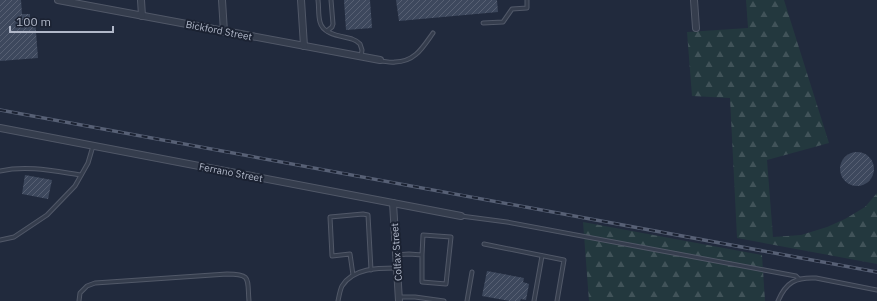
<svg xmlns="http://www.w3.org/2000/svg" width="877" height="301" font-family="'IBM Plex Sans',sans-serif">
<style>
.forest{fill:url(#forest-firs)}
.building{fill:url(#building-hatch)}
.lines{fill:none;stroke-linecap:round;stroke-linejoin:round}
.lane-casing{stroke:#515868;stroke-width:5}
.street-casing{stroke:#515868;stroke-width:8}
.lane{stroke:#353d4d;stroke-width:3}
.street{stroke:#353d4d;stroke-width:6}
.rail-casing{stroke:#576075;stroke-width:3.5}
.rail{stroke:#1b2232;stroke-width:2;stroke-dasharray:6;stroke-linecap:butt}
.labels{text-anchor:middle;stroke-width:4;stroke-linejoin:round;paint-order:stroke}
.street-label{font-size:10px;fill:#b1b8c9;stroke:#1b2232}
</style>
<defs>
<pattern id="forest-firs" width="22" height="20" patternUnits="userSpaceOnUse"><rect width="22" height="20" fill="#23383e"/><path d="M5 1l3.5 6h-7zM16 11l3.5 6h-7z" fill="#415359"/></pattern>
<pattern id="building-hatch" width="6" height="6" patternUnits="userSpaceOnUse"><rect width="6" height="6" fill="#3d485d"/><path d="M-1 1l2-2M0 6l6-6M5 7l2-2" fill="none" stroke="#576073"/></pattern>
</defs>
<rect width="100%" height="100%" fill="#212a3d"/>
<g class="forest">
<polygon points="746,0 784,0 829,143 767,160 773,237 801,235 827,227 845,219 865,207 877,193 877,264 737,238 730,98 692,96 687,32 748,28"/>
<polygon points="583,222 762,255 765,301 589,301"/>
</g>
<g class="building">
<polygon points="0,0 21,0 22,14 30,14 30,20 35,19 38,58 0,61"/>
<polygon points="344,0 370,0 372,28 346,30"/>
<polygon points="396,0 497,0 498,12 399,21"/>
<circle cx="857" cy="169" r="17"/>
<polygon points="25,175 52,180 48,199 22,194"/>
<polygon points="487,271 524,278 523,282 529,284 526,300 521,299 520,301 510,301 482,296"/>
</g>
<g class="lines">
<defs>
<g id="lane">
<path d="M318,0c1,7 0,15 2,22 3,13 22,14 32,17 3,1 6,3 8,5l2,6 -1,7"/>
<polyline points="483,23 503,22 512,9 527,8 527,0"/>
<polyline points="327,31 332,27 333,24 331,0"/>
<path d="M380,61c5,0 10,2 15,1 20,0 28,-15 38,-29"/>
<path d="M0,171c27,-6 54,0 81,4"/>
<polyline points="461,216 507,222 796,276 799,279"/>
<polyline points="0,240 14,237 47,215 75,186 88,163 93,146"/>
<polyline points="484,244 564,260 557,301"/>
<polyline points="395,255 409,254 422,255 422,282 446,284 451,237 423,235 422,255"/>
<polyline points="353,275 350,254 332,256 330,217 363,214 368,215 371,270"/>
<polyline points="399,297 415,297 444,301"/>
<path d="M79,301l1,-8 7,-7 8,-3 132,-9c25,0 20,5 22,27"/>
<path d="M338,301c1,-5 2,-11 4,-15 11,-18 36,-18 54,-18"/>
<polyline points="467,301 472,272"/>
<polyline points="534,301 542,256"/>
<path d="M778,301c8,-19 18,-24 38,-23l61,12"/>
</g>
<g id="street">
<polyline points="58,0 380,60"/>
<polyline points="141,0 142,16"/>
<polyline points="222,0 224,32"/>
<polyline points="301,0 304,46"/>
<polyline points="694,0 696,28"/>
<polyline points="0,128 461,216"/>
<polyline points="393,203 399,301"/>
</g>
</defs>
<use href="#lane" class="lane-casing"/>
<use href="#street" class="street-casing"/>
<use href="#lane" class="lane"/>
<use href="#street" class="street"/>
<defs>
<polyline id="rail" points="0,110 877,272"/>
</defs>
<use href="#rail" class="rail-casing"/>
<use href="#rail" class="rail"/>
</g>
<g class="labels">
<g class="street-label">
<text transform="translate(219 30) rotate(11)" y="4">Bickford Street</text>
<text transform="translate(231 172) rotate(11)" y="4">Ferrano Street</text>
<text transform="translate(396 252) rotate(-94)" y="4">Colfax Street</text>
</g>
</g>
<path d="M10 26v6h103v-6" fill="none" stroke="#b1b8c9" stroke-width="2"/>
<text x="16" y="26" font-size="12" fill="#b1b8c9" stroke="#1b2232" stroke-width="3" paint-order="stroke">100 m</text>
</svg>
